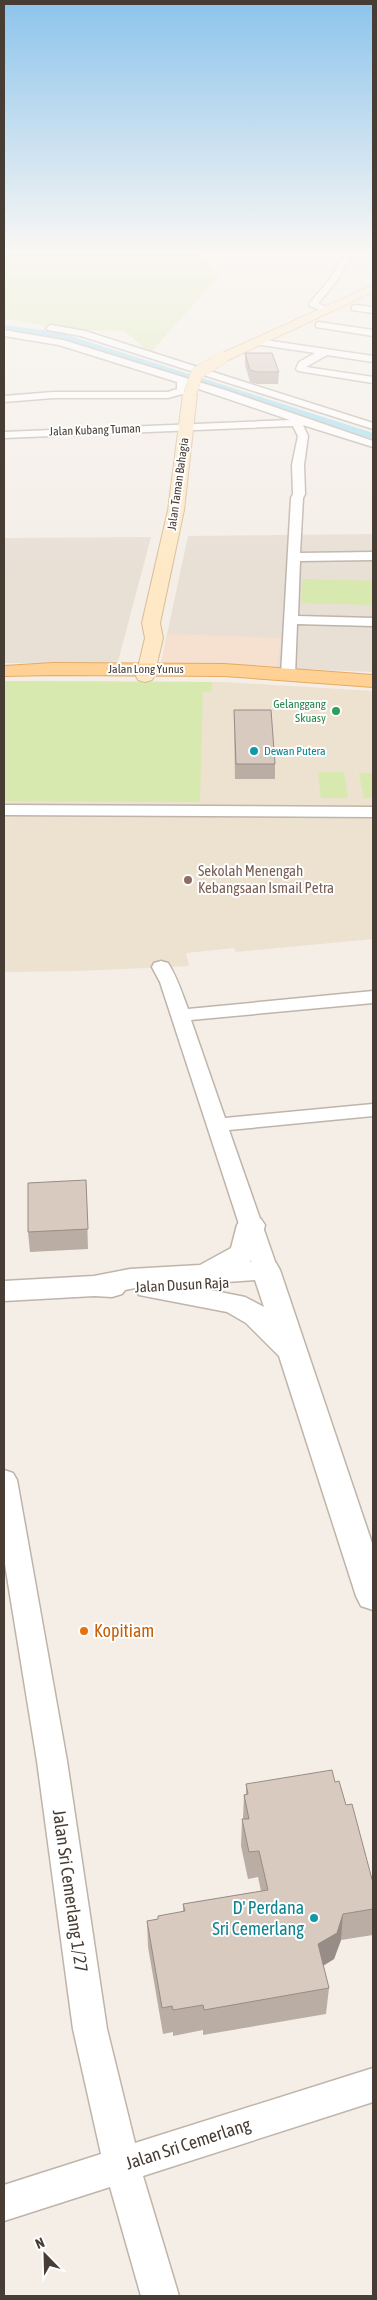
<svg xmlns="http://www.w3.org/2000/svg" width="377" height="2300" font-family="'Asap Condensed',sans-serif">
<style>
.residential{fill:#e8dfd5}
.commercial{fill:#f6e1d1}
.education{fill:#ede1d0}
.green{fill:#d7e9af}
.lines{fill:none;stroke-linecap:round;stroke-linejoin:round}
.canal{fill:#a2ddf1;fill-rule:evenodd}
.minor-casing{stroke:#bfb4a9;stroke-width:3}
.tertiary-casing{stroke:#bfb4a9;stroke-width:3}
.secondary-casing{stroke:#d7bd98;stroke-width:2}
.primary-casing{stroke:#e5ab63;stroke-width:2}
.minor{fill:#fff;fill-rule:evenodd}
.tertiary{fill:#fff;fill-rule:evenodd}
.secondary{fill:#ffe8c5;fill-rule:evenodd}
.primary{fill:#ffd194;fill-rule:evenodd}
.secondary-bridge-casing{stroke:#d7bd98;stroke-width:13;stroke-linecap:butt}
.secondary-bridge{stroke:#ffe8c5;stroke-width:12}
.wall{fill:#baaea4}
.shaded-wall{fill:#978d86}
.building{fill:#d8cabf;stroke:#978d86}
.leisure-dot{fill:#2e9e5b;stroke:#fff;stroke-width:2}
.culture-dot{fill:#0f9aa8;stroke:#fff;stroke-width:2}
.education-dot{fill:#8d6e63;stroke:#fff;stroke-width:2}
.food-dot{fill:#e8710a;stroke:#fff;stroke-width:2}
.labels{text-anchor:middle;stroke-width:4;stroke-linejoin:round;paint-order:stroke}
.far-street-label{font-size:12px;fill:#473d35;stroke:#fff}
.far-leisure-label{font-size:12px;fill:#27864d;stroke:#fff;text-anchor:end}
.far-culture-label{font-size:12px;fill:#0d838f;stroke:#fff;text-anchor:start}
.education-label{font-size:15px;fill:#785e54;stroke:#fff;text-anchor:start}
.street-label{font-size:15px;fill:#473d35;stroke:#fff}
.near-food-label{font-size:18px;fill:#c56008;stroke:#fff;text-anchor:start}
.near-street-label{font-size:18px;fill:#473d35;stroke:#fff}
.near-culture-label{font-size:18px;fill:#0d838f;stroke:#fff;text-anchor:end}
</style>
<rect width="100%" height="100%" fill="#f4eee7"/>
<g class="residential">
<polygon points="373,534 373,672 161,663 188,536"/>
<polygon points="151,537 118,661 98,664 4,663 4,538"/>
</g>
<polygon class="commercial" points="168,634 281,638 277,668 161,663"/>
<polygon class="education" points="4,681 224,682 373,691 373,939 236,952 234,948 186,953 189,966 79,971 4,972"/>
<g class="green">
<polygon points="4,251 196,251 220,275 150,353 125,331 77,330 4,319"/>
<polygon points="303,579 373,581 373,605 301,603"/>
<polygon points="4,681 212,682 212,691 203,692 200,802 4,801"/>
<polygon points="318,772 344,772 348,798 321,798"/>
<polygon points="359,773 373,773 373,798 364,798"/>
</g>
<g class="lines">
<polygon class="canal" points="4,325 58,332 373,433 373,439 54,337 4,331"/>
<defs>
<g id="minor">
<polygon points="346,251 354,251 337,281 318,303 331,310 327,313 310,306 309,304 329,280"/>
<polygon points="355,305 373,307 373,313 352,310 352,306"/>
<polygon points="319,322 373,330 373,336 316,327 316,323"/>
<polygon points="51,325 85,331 373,423 373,429 81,336 48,330 46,328"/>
<polygon points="4,330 63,340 228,391 373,441 373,447 303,425 308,436 304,465 305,494 303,498 300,553 373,552 373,560 300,561 298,616 373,618 373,626 297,624 295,675 288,679 281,675 291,498 293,494 292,465 298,436 293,426 4,438 4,432 290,420 187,385 186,393 168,398 53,398 4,402 4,396 53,392 168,392 177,389 177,382 59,345 4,336"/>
<polygon points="258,339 373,356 373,362 327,355 306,367 373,377 373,383 298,371 296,369 299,362 315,353 255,344 255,340"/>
<polygon points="4,805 373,807 373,817 4,815"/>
<path d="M161,961l7,2c9,14 14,30 20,46l185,-18v12l-182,17 34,98 148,-14v12l-144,14 49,140 -4,5 -8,3 -8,-3 -4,-5 -94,-288 -8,-15 2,-4z"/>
<polygon points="4,1470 13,1473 17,1480 67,1761 107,2029 135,2143 373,2068 373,2102 143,2176 179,2296 141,2296 110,2187 4,2221 4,2185 101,2154 73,2029 37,1761 4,1558"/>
</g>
<path id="tertiary" d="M251,1216l10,3 4,6 -4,18 -11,19 16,-1 10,2 4,7 93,276v64l-12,-4 -5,-10 -77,-240 -33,-33 -19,-11 -88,-17 -4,-7 -10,2 -3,4 -10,3 -18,-1 -90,5v-20l90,-5 36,-7 70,-4 31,-17 6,-23 4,-6zM255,1280l9,27 -19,-10 -60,-12z"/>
<g id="secondary">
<polygon points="373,285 373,292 226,361 218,361 216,358 218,355"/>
<polygon points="190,390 197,394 184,510 160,623 163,638 154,676 152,680 145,682 138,680 136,676 145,638 142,623 168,510 183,394"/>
</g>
<polygon id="primary" points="53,663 224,664 373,675 373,687 224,676 53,675 4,676 4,666"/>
</defs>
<use href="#minor" class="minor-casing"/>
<use href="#tertiary" class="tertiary-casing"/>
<use href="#secondary" class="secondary-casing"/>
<use href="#primary" class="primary-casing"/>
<use href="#minor" class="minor"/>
<use href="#tertiary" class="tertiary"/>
<use href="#secondary" class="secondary"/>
<use href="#primary" class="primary"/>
<defs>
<polyline id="secondary-bridge" points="190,394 197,373 222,358"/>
</defs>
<use href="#secondary-bridge" class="secondary-bridge-casing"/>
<use href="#secondary-bridge" class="secondary-bridge"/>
</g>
<g class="wall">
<polygon points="245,353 279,372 278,384 257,384 250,382 245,365"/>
<polygon points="234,710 275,764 275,779 235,779"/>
<polygon points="86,1180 88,1249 30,1252 28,1232"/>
<polygon points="335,1782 346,1805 373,1883 373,1935 341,1940 334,1959 323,1966 329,1988 326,2014 203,2035 203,2030 173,2036 173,2032 163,2034 148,1947 147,1921 158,1919 183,1911 183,1904 261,1891 258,1877 248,1879 241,1846 242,1819 243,1819 244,1795 246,1794 246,1784"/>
</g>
<polygon class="shaded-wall" points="343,1914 341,1940 334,1959 316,1970 318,1944"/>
<g class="building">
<polygon points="245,353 272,353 279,372 258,372 250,370"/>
<polygon points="234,710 271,710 275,764 236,764"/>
<polygon points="86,1180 88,1229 28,1232 28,1183"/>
<polygon points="332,1770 335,1782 339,1781 346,1805 352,1804 373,1883 373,1909 343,1914 337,1933 318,1944 329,1988 204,2010 203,2005 173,2010 172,2006 162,2008 147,1921 158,1919 158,1916 185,1911 183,1904 268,1890 259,1851 249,1852 242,1819 249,1819 244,1795 248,1794 246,1784"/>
</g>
<linearGradient id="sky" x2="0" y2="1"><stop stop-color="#8cc4ec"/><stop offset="0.44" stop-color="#faf7f4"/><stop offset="1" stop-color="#faf7f4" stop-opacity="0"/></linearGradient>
<rect width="377" height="573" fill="url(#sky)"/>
<circle class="leisure-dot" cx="336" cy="711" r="5"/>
<g class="culture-dot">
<circle cx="254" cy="751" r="5"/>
<circle cx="314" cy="1918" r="5"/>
</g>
<circle class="education-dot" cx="188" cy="880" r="5"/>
<circle class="food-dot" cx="84" cy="1631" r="5"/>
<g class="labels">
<g class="far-street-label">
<text transform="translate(95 430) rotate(-2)" y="4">Jalan Kubang Tuman</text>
<text transform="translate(178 484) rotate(-82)" y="4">Jalan Taman Bahagia</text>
<text x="146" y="673">Jalan Long Yunus</text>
</g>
<g class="far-leisure-label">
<text x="326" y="708">Gelanggang<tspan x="326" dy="14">Skuasy</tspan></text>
</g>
<g class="far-culture-label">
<text x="264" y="755">Dewan Putera</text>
</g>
<g class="education-label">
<text x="198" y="876">Sekolah Menengah<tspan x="198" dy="17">Kebangsaan Ismail Petra</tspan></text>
</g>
<g class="street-label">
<text transform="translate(182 1285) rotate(-3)" y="5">Jalan Dusun Raja</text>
</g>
<g class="near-food-label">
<text x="94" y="1637">Kopitiam</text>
</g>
<g class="near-street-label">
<text transform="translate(70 1891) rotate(82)" y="6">Jalan Sri Cemerlang 1/27</text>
<text transform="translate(188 2144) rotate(-18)" y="6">Jalan Sri Cemerlang</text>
</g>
<g class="near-culture-label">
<text x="304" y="1914">D' Perdana<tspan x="304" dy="21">Sri Cemerlang</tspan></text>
</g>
</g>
<rect width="377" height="2300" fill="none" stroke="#473d35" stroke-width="10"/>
<g transform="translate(45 2255) rotate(337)" stroke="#ffffff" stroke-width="4" paint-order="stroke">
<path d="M0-4L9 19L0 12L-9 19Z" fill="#473d35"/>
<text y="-8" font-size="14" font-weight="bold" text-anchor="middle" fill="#473d35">N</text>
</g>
</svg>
